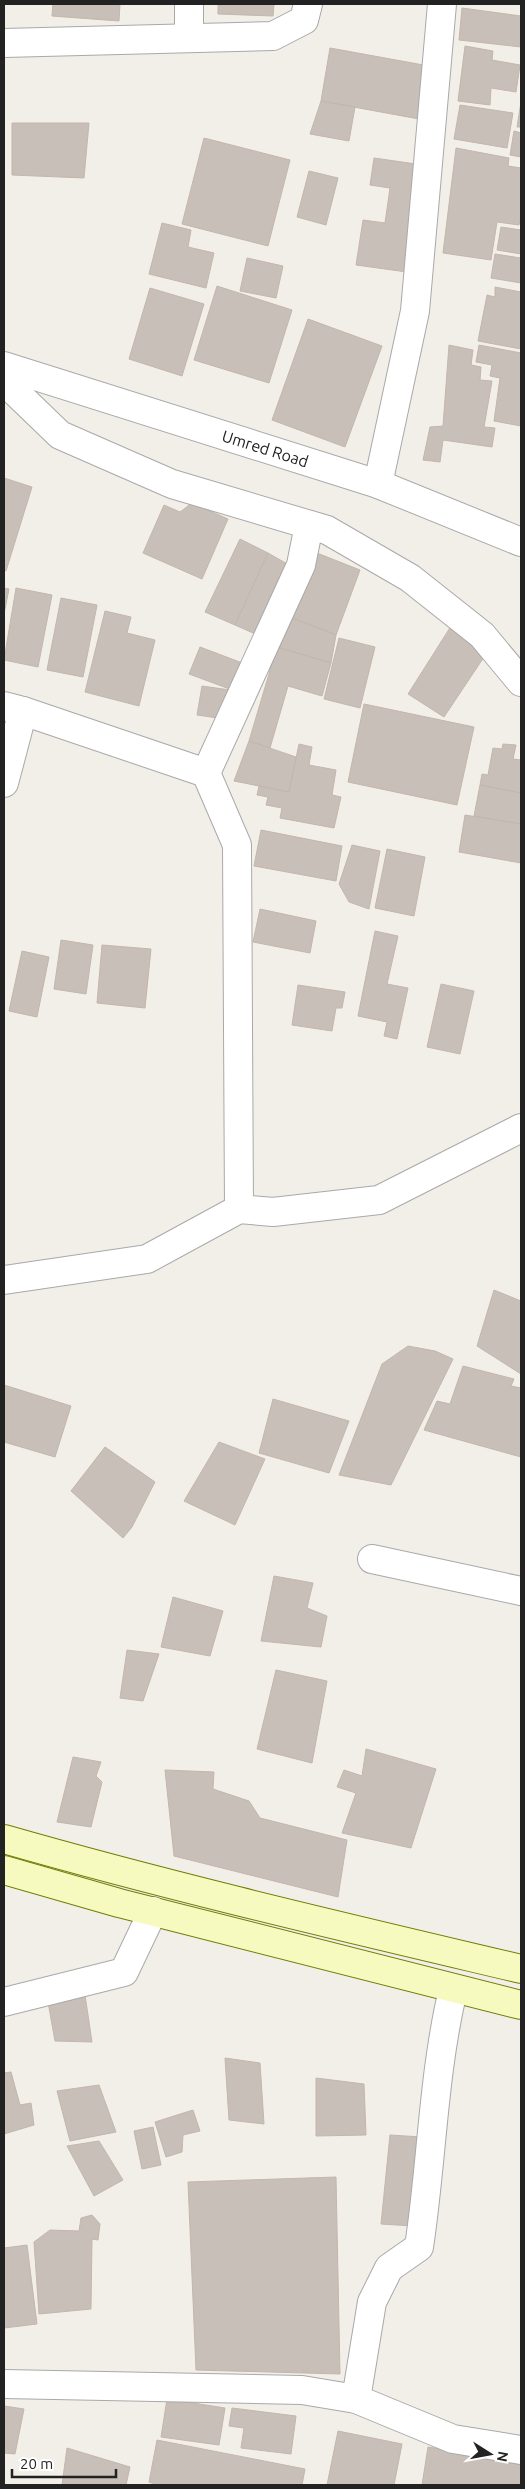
<svg xmlns="http://www.w3.org/2000/svg" width="525" height="2489" font-family="Ubuntu,sans-serif">
	<style>
		.building { fill: #c7bfb8; stroke: #c4b6ab }
		.lines { fill: none; stroke-linecap: round; stroke-linejoin: round }
		.minor-casing { stroke: #a9a9a9; stroke-width: 30 }
		.tertiary-casing { stroke: #a9a9a9; stroke-width: 30 }
		.secondary-casing { stroke: #707d05; stroke-width: 30 }
		.minor { stroke: #fff; stroke-width: 28 }
		.tertiary { stroke: #fff; stroke-width: 28 }
		.secondary { stroke: #f7fabf; stroke-width: 28 }
		.labels { text-anchor: middle; stroke-width: 4; stroke-linejoin: round; paint-order: stroke }
		.street-label { font-size: 16px; fill: #222; stroke: #fff }
	</style>
	<rect width="100%" height="100%" fill="#f2efe9"/>
	<g class="building">
		<polygon points="53,4 120,4 119,21 52,16"/>
		<polygon points="218,4 274,4 273,16 218,14"/>
		<polygon points="462,8 521,16 521,47 459,40"/>
		<polygon points="465,46 493,51 492,60 520,65 516,92 491,88 490,105 458,101"/>
		<polygon points="330,48 429,66 419,119 321,101"/>
		<polygon points="321,101 355,107 349,141 310,134"/>
		<polygon points="521,102 521,127 517,127"/>
		<polygon points="460,105 513,113 507,148 454,139"/>
		<polygon points="12,123 89,123 84,178 12,175"/>
		<polygon points="514,131 521,133 521,157 510,155"/>
		<polygon points="204,138 290,160 268,246 182,224"/>
		<polygon points="456,148 509,158 508,166 521,168 521,215 519,225 497,222 491,260 443,253"/>
		<polygon points="374,158 423,165 407,272 356,265 363,220 385,223 390,188 370,185"/>
		<polygon points="309,171 338,178 326,225 297,217"/>
		<polygon points="162,223 191,230 188,247 214,253 206,288 149,274"/>
		<polygon points="501,227 521,230 521,254 497,250"/>
		<polygon points="495,254 521,258 521,283 491,278"/>
		<polygon points="247,258 283,266 276,298 240,291"/>
		<polygon points="217,286 292,310 269,383 194,360"/>
		<polygon points="495,287 521,292 521,349 478,341 487,295 495,297"/>
		<polygon points="150,288 204,304 182,376 129,359"/>
		<polygon points="308,319 382,346 345,447 272,420"/>
		<polygon points="449,345 473,350 471,365 481,367 480,380 492,381 484,427 495,428 492,447 443,440 440,462 423,460 430,427 443,426"/>
		<polygon points="479,345 521,353 521,426 494,421 500,378 490,376 492,365 476,362"/>
		<polygon points="4,478 32,487 6,571 4,570"/>
		<polygon points="192,503 228,519 202,579 143,553 164,505 180,512"/>
		<polygon points="240,539 268,553 235,625 205,612"/>
		<polygon points="268,553 296,569 262,637 235,625"/>
		<polygon points="317,553 360,570 336,635 292,618"/>
		<polygon points="4,588 9,589 4,614"/>
		<polygon points="16,588 52,595 38,667 4,660"/>
		<polygon points="61,598 97,605 83,677 47,670"/>
		<polygon points="105,611 131,617 127,633 155,640 139,706 85,692"/>
		<polygon points="292,618 336,635 331,663 277,647"/>
		<polygon points="453,623 490,648 444,717 408,694"/>
		<polygon points="339,638 375,647 360,708 324,699"/>
		<polygon points="200,647 245,664 235,691 189,674"/>
		<polygon points="277,647 331,663 322,696 288,686 270,748 249,741"/>
		<polygon points="202,686 230,690 225,719 197,715"/>
		<polygon points="364,704 474,727 457,805 348,782"/>
		<polygon points="249,741 296,757 289,792 234,781"/>
		<polygon points="299,744 312,747 309,765 336,770 332,795 341,797 334,828 280,818 282,808 266,805 268,797 257,795 259,786 289,792"/>
		<polygon points="503,744 516,745 513,759 521,760 521,793 480,785 482,774 488,775 493,748 502,749"/>
		<polygon points="480,785 521,793 521,824 474,816"/>
		<polygon points="465,815 521,824 521,863 459,852"/>
		<polygon points="261,830 342,846 336,881 254,866"/>
		<polygon points="352,845 380,851 369,909 349,902 339,884"/>
		<polygon points="387,849 425,857 414,916 375,908"/>
		<polygon points="260,909 316,921 310,953 253,942"/>
		<polygon points="375,931 398,936 387,984 408,988 397,1039 384,1036 387,1022 358,1016"/>
		<polygon points="61,940 93,945 86,994 54,989"/>
		<polygon points="102,945 151,949 145,1008 97,1003"/>
		<polygon points="22,951 49,957 37,1017 9,1011"/>
		<polygon points="441,984 474,991 460,1054 427,1047"/>
		<polygon points="298,985 345,992 342,1008 336,1008 332,1031 292,1025"/>
		<polygon points="494,1290 521,1301 521,1374 477,1346"/>
		<polygon points="408,1346 435,1351 453,1359 391,1485 339,1475 382,1364"/>
		<polygon points="463,1366 514,1379 511,1386 521,1388 521,1457 424,1430 437,1401 450,1404"/>
		<polygon points="4,1385 71,1406 55,1457 4,1442"/>
		<polygon points="273,1399 349,1421 329,1473 259,1453"/>
		<polygon points="219,1442 265,1459 235,1525 184,1501"/>
		<polygon points="105,1447 155,1482 132,1527 123,1538 71,1491"/>
		<polygon points="274,1576 313,1583 307,1608 327,1616 321,1647 261,1641"/>
		<polygon points="173,1597 223,1611 210,1656 161,1647"/>
		<polygon points="127,1650 159,1654 143,1701 120,1698"/>
		<polygon points="276,1670 327,1681 312,1763 257,1749"/>
		<polygon points="366,1749 436,1769 411,1848 342,1833 356,1793 337,1787 344,1770 362,1776"/>
		<polygon points="73,1757 101,1762 96,1776 102,1782 91,1827 57,1822"/>
		<polygon points="165,1770 214,1772 213,1789 249,1801 260,1818 347,1840 338,1897 174,1856"/>
		<polygon points="85,1995 92,2042 55,2041 48,2002"/>
		<polygon points="225,2058 260,2063 264,2124 229,2120"/>
		<polygon points="11,2072 20,2105 31,2103 34,2125 4,2134 4,2073"/>
		<polygon points="316,2078 364,2084 366,2135 316,2136"/>
		<polygon points="99,2085 116,2132 70,2141 57,2091"/>
		<polygon points="193,2110 200,2131 183,2135 182,2152 166,2157 155,2122"/>
		<polygon points="153,2127 161,2165 142,2169 134,2131"/>
		<polygon points="390,2135 422,2137 413,2226 381,2224"/>
		<polygon points="99,2141 123,2180 94,2196 67,2146"/>
		<polygon points="336,2177 340,2374 196,2370 188,2182"/>
		<polygon points="92,2215 100,2224 98,2240 92,2239 91,2309 39,2314 34,2242 50,2230 79,2231 81,2218"/>
		<polygon points="27,2245 37,2324 4,2328 4,2248"/>
		<polygon points="167,2399 225,2408 219,2445 161,2437"/>
		<polygon points="4,2406 24,2409 15,2454 4,2453"/>
		<polygon points="232,2408 296,2416 291,2454 241,2448 244,2428 229,2426"/>
		<polygon points="338,2431 402,2444 394,2485 327,2485"/>
		<polygon points="157,2440 305,2469 302,2485 157,2485 149,2482"/>
		<polygon points="428,2447 521,2462 521,2485 422,2485"/>
		<polygon points="67,2448 130,2467 126,2485 62,2485"/>
	</g>
	<g class="lines">
		<g class="minor-casing">
			<g id="minor">
				<polyline points="189,4 189,38"/>
				<polyline points="4,43 273,36 304,20 308,4"/>
				<polyline points="4,381 60,435 172,484 327,530 410,578 482,635 521,682"/>
				<polyline points="4,706 23,711 206,773 237,845 239,1209"/>
				<polyline points="206,773 301,565 309,525"/>
				<polyline points="4,783 23,711"/>
				<polyline points="4,1280 147,1259 239,1209 273,1212 379,1200 521,1128"/>
				<polyline points="372,1559 521,1591"/>
				<polyline points="4,2002 124,1972 153,1911"/>
				<polyline points="4,2384 302,2390 356,2399 453,2439 521,2450"/>
				<path d="M356 2399 372 2302 389 2268 419 2247C432 2161 433 2074 453 1990"/>
			</g>
		</g>
		<g class="tertiary-casing">
			<g id="tertiary">
				<path id="s1" d="M4 366 378 484 521 542"/>
				<polyline points="378,484 415,311 442,4"/>
			</g>
		</g>
		<g class="secondary-casing">
			<g id="secondary">
				<path d="M4 1839C175 1888 348 1928 521 1969"/>
				<polyline points="4,1870 119,1903 521,2005"/>
			</g>
		</g>
		<use href="#minor" class="minor"/>
		<use href="#tertiary" class="tertiary"/>
		<use href="#secondary" class="secondary"/>
	</g>
	<g class="labels">
		<g class="street-label">
			<text dy="6" stroke="none"><textPath href="#s1" startOffset="274">Umred Road</textPath></text>
		</g>
	</g>
	<rect width="525" height="2489" fill="none" stroke="#222222" stroke-width="10"/>
	<g transform="translate(490 2454) rotate(101)" stroke="#ffffff" stroke-width="4" paint-order="stroke">
	<path d="M0-4L9 19L0 12L-9 19Z" fill="#222222"/>
	<text y="-8" font-size="14" font-weight="bold" text-anchor="middle" fill="#222222">N</text>
	</g>
	<path d="M12 2469v8h104v-8" fill="none" stroke="#222222" stroke-width="2.5"/>
	<text x="20" y="2469" font-size="15" fill="#222222" stroke="#ffffff" stroke-width="4" paint-order="stroke">20 m</text>
</svg>
